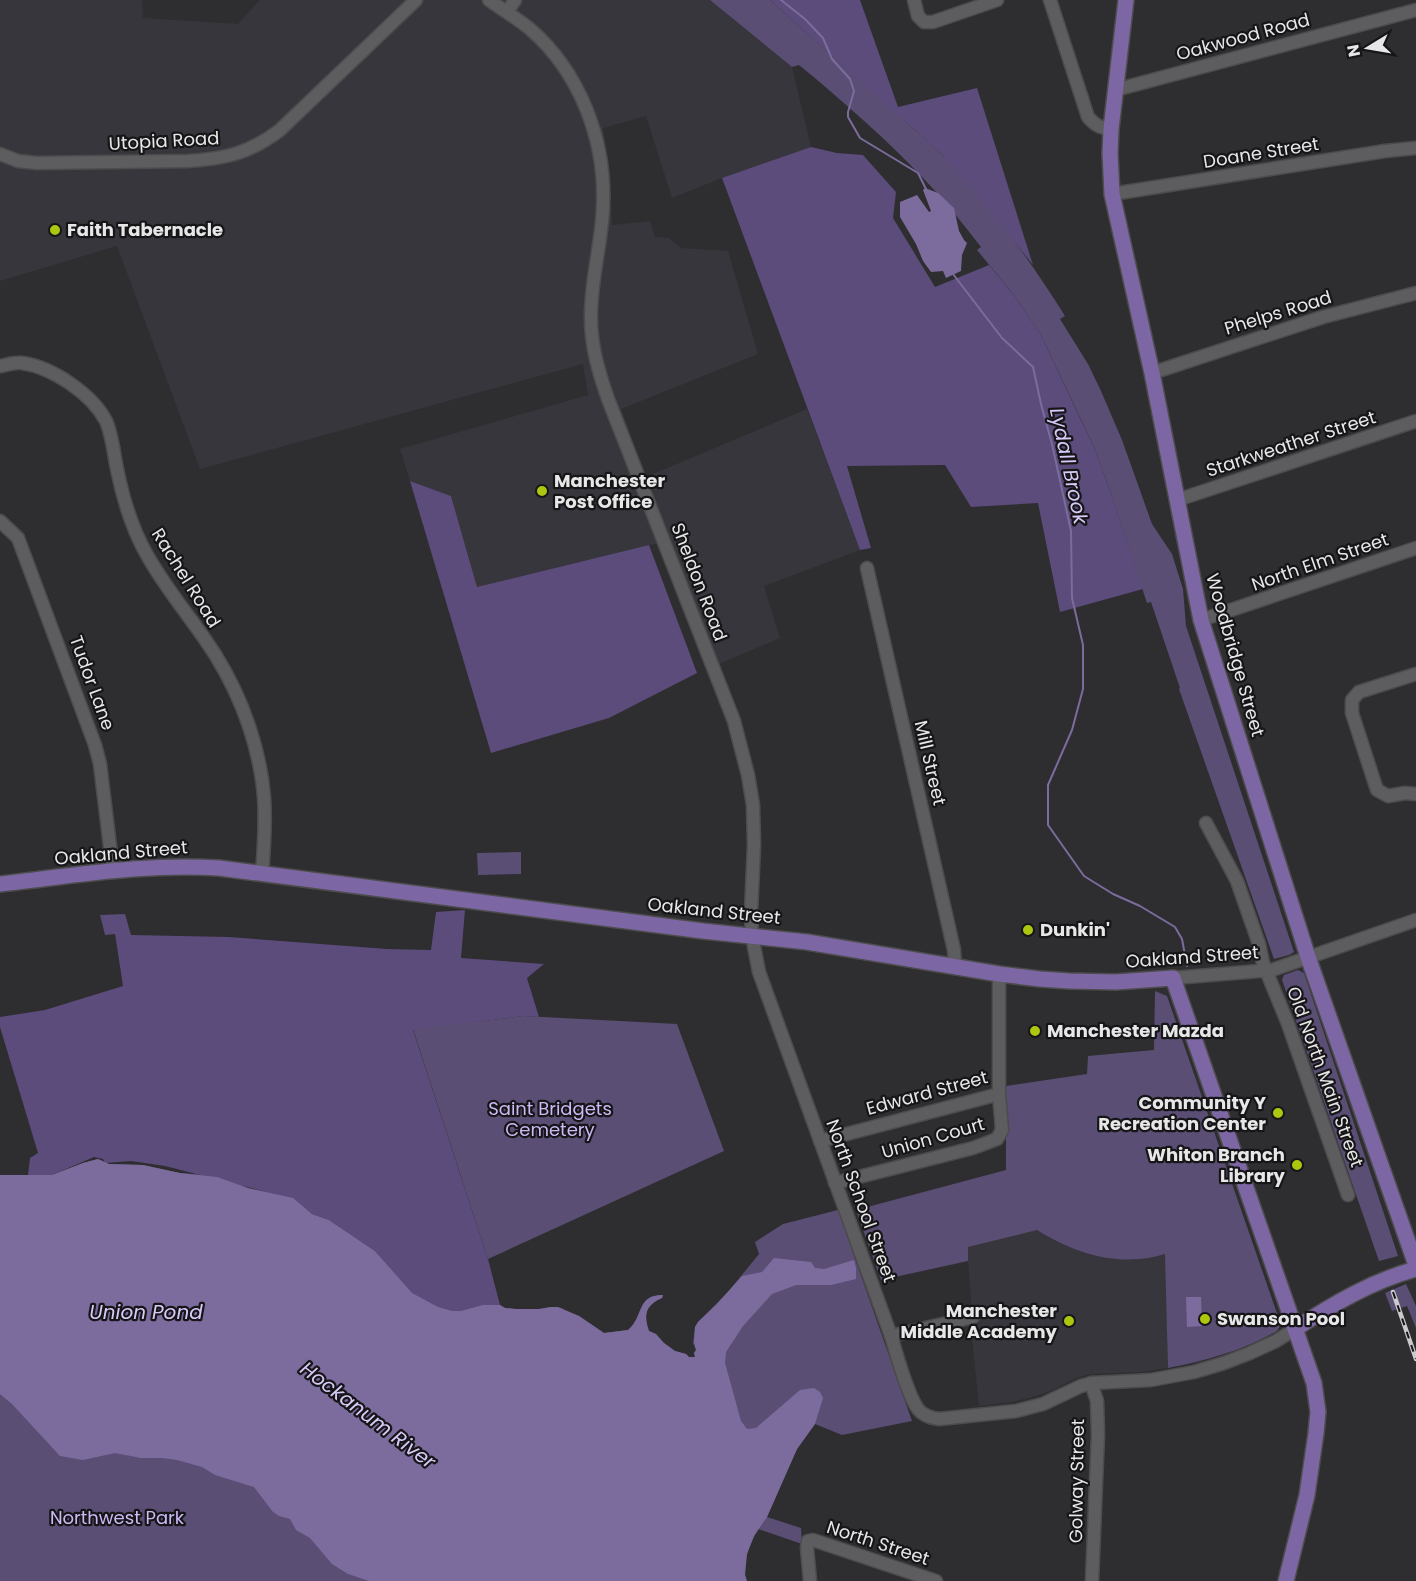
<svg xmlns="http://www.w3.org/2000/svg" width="1416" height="1581" font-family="Poppins,sans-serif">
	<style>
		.built { fill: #38363d }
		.green { fill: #5b4e74 }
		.forest { fill: #5b4c7b }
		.water { fill: #7c6c9e }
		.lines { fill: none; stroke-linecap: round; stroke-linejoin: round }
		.stream { stroke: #7c6c9e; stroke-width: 2 }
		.minor-casing { stroke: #4c4c4d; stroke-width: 15 }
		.major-casing { stroke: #4c4c4d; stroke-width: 18 }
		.minor { stroke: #5d5c5e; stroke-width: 12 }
		.major { stroke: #7d66a4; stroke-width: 15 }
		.rail-casing { stroke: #cbcbcc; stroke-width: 4.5 }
		.rail { stroke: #161517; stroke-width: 2; stroke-dasharray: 7; stroke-linecap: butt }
		.poi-dot { fill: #adc610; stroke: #161517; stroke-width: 2 }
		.labels { text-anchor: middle; stroke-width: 4.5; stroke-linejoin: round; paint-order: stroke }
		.street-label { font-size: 18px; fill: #e7e7e8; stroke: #161517 }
		.poi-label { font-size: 18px; font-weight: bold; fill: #e7e7e8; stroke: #161517; text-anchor: start }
		.park-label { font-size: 18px; fill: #ccb9f6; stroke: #161517 }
		.water-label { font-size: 20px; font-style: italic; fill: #d8caf8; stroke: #161517 }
	</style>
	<rect width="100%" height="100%" fill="#2e2d2f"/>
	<g class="built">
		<polygon points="0,0 142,0 143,18 238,24 260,0 710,0 792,67 811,147 722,178 672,198 646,116 603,128 610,172 612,225 650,221 655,237 669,238 681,248 728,251 758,354 621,409 646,477 807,409 860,550 764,586 780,638 719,664 670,542 649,545 477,587 451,496 410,481 400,449 588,395 583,364 200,469 117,246 0,281"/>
		<polygon points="1037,1230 1057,1242 1109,1258 1134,1260 1155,1257 1166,1254 1168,1368 1140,1372 1091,1374 1076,1378 1053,1390 1033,1397 1012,1402 979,1406 971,1327 972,1314 967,1247"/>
	</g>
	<g class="green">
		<path d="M710 0H770C809 35 847 70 886 104 904 121 923 136 940 153 988 203 1029 258 1065 316L1060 319 1088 364 1101 391 1122 440 1152 524 1172 554 1183 589 1186 626 1294 952 1289 955 1274 959 1179 689 1180 688 1151 602 1147 603 1110 491 1095 449 1040 333 1014 295 977 250 981 247C963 224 945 201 925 180 886 139 843 101 799 65L792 67Z"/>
		<polygon points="521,852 521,874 478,875 477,853"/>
		<polygon points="1298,970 1304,973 1398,1256 1379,1261 1282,980 1284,975"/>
		<path d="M1155 991 1167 996 1280 1322V1326L1277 1331C1244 1350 1206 1361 1168 1368L1165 1254C1121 1268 1075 1254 1037 1230L968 1247V1261L881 1280 856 1210 1006 1170V1086L1087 1074 1088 1056 1154 1050Z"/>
		<polygon points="524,1016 677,1024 724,1151 488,1259 413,1029"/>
		<path d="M98 1159 109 1164 143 1165 180 1173 205 1175 234 1182 248 1188 434 1305H500L505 1308 516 1309H539L551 1307 562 1308 565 1311 579 1316 604 1333 628 1330C645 1316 635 1295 663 1295L662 1298C646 1305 643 1314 649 1331L656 1334 661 1341 675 1351 686 1354 689 1357H695L694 1353 696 1350 693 1343 695 1327 698 1322 728 1292 759 1254 755 1242 783 1224 838 1210 912 1421 842 1435 815 1424 797 1449 767 1517 801 1528 802 1544 758 1529C750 1544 740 1565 747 1581H0V1175H52L83 1163Z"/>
		<polygon points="1406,1284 1416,1306 1416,1328 1407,1306 1392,1311 1385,1293"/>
	</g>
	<g class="forest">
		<polygon points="770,0 860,0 898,107 977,88 1033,265 977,195 940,153 913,128 890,109"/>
		<polygon points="811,147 837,153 863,155 896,192 893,218 935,287 989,265 1014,295 1040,333 1080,418 1095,449 1110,491 1143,589 1060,612 1038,503 971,507 945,465 847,466 871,548 860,550 722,178"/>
		<polygon points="410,481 451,496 477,587 649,545 697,673 609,718 491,753"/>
		<polygon points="465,910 461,958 544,964 527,978 539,1017 524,1016 413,1030 488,1259 500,1305 480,1305 465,1311 455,1311 438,1307 425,1300 422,1300 409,1291 375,1251 329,1220 312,1214 303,1207 278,1195 165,1166 131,1161 105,1163 103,1159 94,1157 52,1175 28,1175 30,1158 38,1153 0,1027 0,1017 45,1010 123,986 115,934 105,935 100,915 125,914 131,935 229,937 387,949 431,950 436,912"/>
	</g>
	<g class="water">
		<polygon points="925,188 938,193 954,208 959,231 964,240 967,243 962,255 961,271 946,278 943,271 931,272 923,261 916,244 900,217 900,202 917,195 929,212 931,211 923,190"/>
		<path d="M98 1159 109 1164 143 1165 180 1173 217 1177 248 1188 293 1198 312 1214 329 1220 375 1251 412 1293 438 1307 452 1311H461L483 1305H500L505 1308 516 1309H539L551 1307H558L579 1316 604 1333 628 1330C644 1317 636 1295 663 1295L662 1298C646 1305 643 1314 649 1331L656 1334 664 1343 675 1351 686 1354 689 1357H695L694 1353 696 1350 694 1342 695 1327 698 1322 716 1305 742 1276 762 1272 774 1258 811 1262 815 1268 824 1269 854 1260 856 1268V1279L831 1285H796L772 1294 743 1326 726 1352 725 1363 741 1421 747 1429 756 1428 800 1390 814 1388 820 1392 823 1398 815 1424 797 1449 767 1517 754 1536 747 1554 745 1575 747 1581H369L348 1574 332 1564 310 1538 296 1530 290 1519 279 1516 273 1512 254 1487 215 1475 202 1467 177 1460 162 1458H141L115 1453 83 1460 60 1456 12 1404 0 1394V1175H52L83 1163Z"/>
		<polygon points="1186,1297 1201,1297 1202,1326 1187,1327"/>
	</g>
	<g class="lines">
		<g class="stream">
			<polyline points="781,0 805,19 823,38 832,59 850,79 854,91 848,112 848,117 860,138 918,173 926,189"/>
			<polyline points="953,274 1002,338 1033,367 1041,404 1052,444 1071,531 1072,598 1083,645 1083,689 1072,730 1048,785 1048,825 1084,876 1113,894 1140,906 1175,927 1182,939 1187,966"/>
		</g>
		<g class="minor-casing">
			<g id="minor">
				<path d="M489 0C503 10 518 19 530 29 580 72 606 141 603 206 602 244 590 281 591 319 591 347 599 373 608 399L734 721 748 775 753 805 754 845 751 913 752 936 759 972 891 1336C897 1355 907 1394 918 1409 923 1416 931 1418 939 1419L1016 1411 1043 1404 1081 1386 1092 1383 1151 1380 1194 1372 1224 1363 1250 1353 1276 1341 1295 1329"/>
				<polyline points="914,0 918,16 924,22 933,22 997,0"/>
				<path d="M1050 0 1088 117C1095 125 1100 128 1111 129"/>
				<polyline points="507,12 515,0"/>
				<polyline points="1115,90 1416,10"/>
				<path d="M0 154 18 161 37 163 188 161C225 159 250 153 280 130L416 0"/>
				<polyline points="1112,194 1385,151 1416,148"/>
				<path d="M0 366C7 365 15 362 22 363 52 367 92 394 106 421 112 434 114 455 117 469 123 499 132 529 147 555 167 591 194 621 216 656 242 698 260 748 264 797 266 823 264 848 262 874"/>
				<polyline points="1152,373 1323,317 1416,293"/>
				<polyline points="1177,500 1416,421"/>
				<polyline points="0,521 18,538 95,745 100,764 113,871"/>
				<polyline points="867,568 954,950 955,966"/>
				<polyline points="1201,620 1416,548"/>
				<polyline points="1416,674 1359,692 1352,700 1352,713 1377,790 1388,796 1405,793 1416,794"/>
				<polyline points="1206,823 1237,881 1259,944 1263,963 1288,1024 1348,1195"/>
				<polyline points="1173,978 1272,970 1416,920"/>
				<polyline points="820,1141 999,1094"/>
				<polyline points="835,1183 973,1148 997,1139 1002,1130 999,1094 999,974"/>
				<polyline points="891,1336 973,1317"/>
				<polyline points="1091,1383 1097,1401 1098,1434 1092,1581"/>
				<polyline points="810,1581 807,1548 808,1541 813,1540 936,1581"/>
			</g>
		</g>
		<g class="major-casing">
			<g id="major">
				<polyline points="1126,0 1111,129 1110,153 1112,194 1152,373 1201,620 1308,957 1416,1265"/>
				<path d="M0 884C72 876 146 863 219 868L703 931 807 942 999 974 1040 979 1069 981 1116 982 1173 978 1314 1383 1318 1412 1316 1433 1307 1495 1286 1581"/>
				<path d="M1295 1329C1333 1304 1372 1281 1416 1269"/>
			</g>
		</g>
		<use href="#minor" class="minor"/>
		<use href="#major" class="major"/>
		<g class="rail-casing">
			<polyline id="rail" points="1393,1292 1416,1359"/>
		</g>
		<use href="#rail" class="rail"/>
	</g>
	<g class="poi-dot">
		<circle cx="55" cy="230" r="6"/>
		<circle cx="542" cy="491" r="6"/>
		<circle cx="1028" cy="930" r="6"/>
		<circle cx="1035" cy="1031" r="6"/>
		<circle cx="1278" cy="1113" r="6"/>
		<circle cx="1297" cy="1165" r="6"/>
		<circle cx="1205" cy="1319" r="6"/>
		<circle cx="1069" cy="1321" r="6"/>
	</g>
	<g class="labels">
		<g class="street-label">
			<text transform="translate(1243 37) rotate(-15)" y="6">Oakwood Road</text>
			<text transform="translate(164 141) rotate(-3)" y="6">Utopia Road</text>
			<text transform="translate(1261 153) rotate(-9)" y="6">Doane Street</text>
			<text transform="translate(1278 313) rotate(-17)" y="6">Phelps Road</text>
			<text transform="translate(1291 444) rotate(-18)" y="6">Starkweather Street</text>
			<text transform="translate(1320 562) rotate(-19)" y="6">North Elm Street</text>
			<text transform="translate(186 578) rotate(58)" y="6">Rachel Road</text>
			<text transform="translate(699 582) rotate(69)" y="6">Sheldon Road</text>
			<text transform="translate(1235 655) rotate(74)" y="6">Woodbridge Street</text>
			<text transform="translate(92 683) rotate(70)" y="6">Tudor Lane</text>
			<text transform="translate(930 763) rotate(77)" y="6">Mill Street</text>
			<text transform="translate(121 853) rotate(-5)" y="6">Oakland Street</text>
			<text transform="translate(714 911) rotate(6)" y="6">Oakland Street</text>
			<text transform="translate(1192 957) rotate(-4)" y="6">Oakland Street</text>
			<text transform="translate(1325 1077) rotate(70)" y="6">Old North Main Street</text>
			<text transform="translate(927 1093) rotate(-15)" y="6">Edward Street</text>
			<text transform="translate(933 1138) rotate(-16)" y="6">Union Court</text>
			<text transform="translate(861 1201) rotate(70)" y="6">North School Street</text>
			<text transform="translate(1077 1481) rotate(-89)" y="6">Golway Street</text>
			<text transform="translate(878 1543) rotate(18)" y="6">North Street</text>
		</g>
		<g class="poi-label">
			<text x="67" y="236">Faith Tabernacle</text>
			<text x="554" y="487">Manchester<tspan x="554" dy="21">Post Office</tspan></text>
			<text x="1040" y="936">Dunkin'</text>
			<text x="1047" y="1037">Manchester Mazda</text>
			<text x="1266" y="1109" text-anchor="end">Community Y<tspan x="1266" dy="21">Recreation Center</tspan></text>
			<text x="1285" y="1161" text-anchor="end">Whiton Branch<tspan x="1285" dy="21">Library</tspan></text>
			<text x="1057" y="1317" text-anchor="end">Manchester<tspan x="1057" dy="21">Middle Academy</tspan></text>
			<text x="1217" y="1325">Swanson Pool</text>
		</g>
		<g class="park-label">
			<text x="550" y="1115">Saint Bridgets<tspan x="550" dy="21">Cemetery</tspan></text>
			<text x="117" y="1524">Northwest Park</text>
		</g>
		<g class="water-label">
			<text transform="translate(1069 466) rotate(78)" y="7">Lydall Brook</text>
			<text x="146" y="1319">Union Pond</text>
			<text transform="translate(368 1415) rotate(37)" y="7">Hockanum River</text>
		</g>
	</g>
	<g transform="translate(1368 48) rotate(259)" stroke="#161517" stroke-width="4.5" paint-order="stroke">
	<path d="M0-4.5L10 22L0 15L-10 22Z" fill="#e7e7e8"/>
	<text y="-9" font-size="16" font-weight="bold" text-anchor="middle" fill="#e7e7e8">N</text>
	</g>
</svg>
